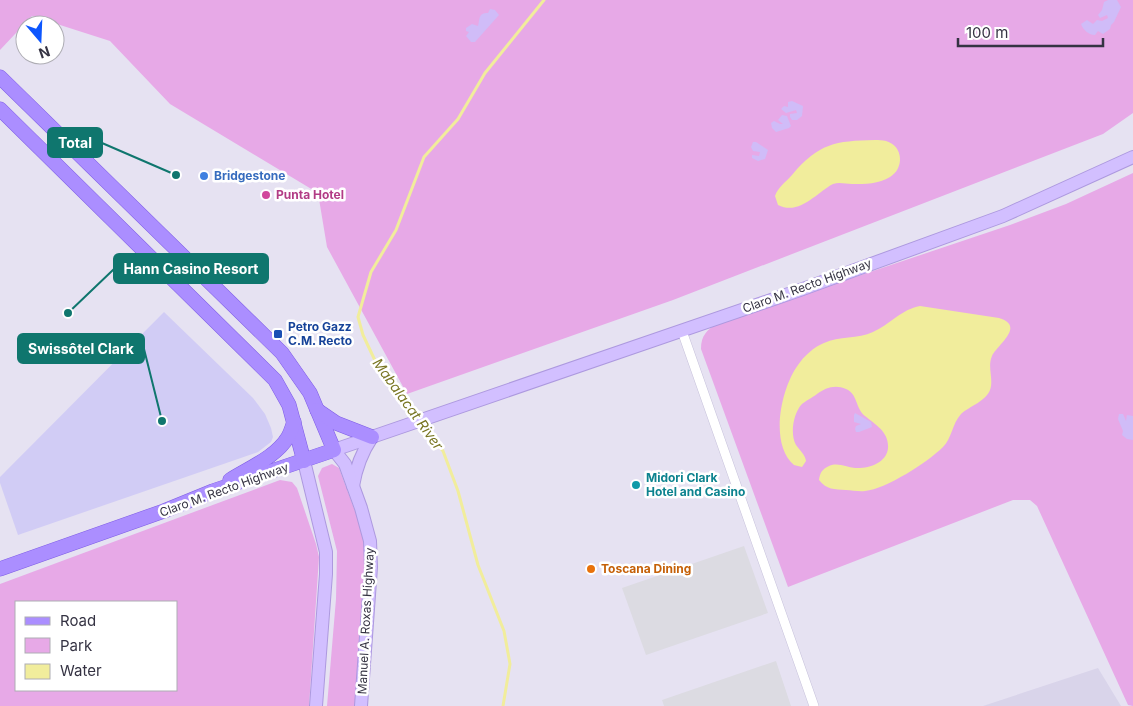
<svg xmlns="http://www.w3.org/2000/svg" width="1133" height="706" font-family="Inter,sans-serif">
	<style>
		.residential { fill: #d9d4ea }
		.commercial { fill: #d1ccf5 }
		.green { fill: #e7a9e7; fill-rule: evenodd }
		.sand { fill: #d0bcf8 }
		.parking { fill: #dcdbe2 }
		.water { fill: #f1ed9c }
		.lines { fill: none; stroke-linecap: round; stroke-linejoin: round }
		.stream { stroke: #f1ed9c; stroke-width: 3 }
		.street-casing { stroke: #c7c2db; stroke-width: 10 }
		.secondary-casing { stroke: #ad99df; stroke-width: 14 }
		.primary-casing { stroke: #7e5de5; stroke-width: 15 }
		.street { stroke: #fff; stroke-width: 9 }
		.secondary { stroke: #d2bfff; stroke-width: 12 }
		.primary { stroke: #ab8eff; stroke-width: 14 }
		.shop-dot { fill: #3f7fe0; stroke: #fff; stroke-width: 2 }
		.hotel-dot { fill: #d1479c; stroke: #fff; stroke-width: 2 }
		.transit-dot { fill: #1a4fb4; stroke: #fff; stroke-width: 2 }
		.culture-dot { fill: #0f9aa8; stroke: #fff; stroke-width: 2 }
		.food-dot { fill: #e8710a; stroke: #fff; stroke-width: 2 }
		.labels { text-anchor: middle; stroke-width: 5; stroke-linejoin: round; paint-order: stroke }
		.shop-label { font-size: 12px; font-weight: bold; fill: #366cbe; stroke: #fff; text-anchor: start }
		.hotel-label { font-size: 12px; font-weight: bold; fill: #b23c85; stroke: #fff; text-anchor: start }
		.street-label { font-size: 12px; fill: #353343; stroke: #fff }
		.transit-label { font-size: 12px; font-weight: bold; fill: #164399; stroke: #fff; text-anchor: start }
		.culture-label { font-size: 12px; font-weight: bold; fill: #0d838f; stroke: #fff; text-anchor: start }
		.food-label { font-size: 12px; font-weight: bold; fill: #c56008; stroke: #fff; text-anchor: start }
		.water-label { font-size: 14px; font-style: italic; fill: #787522; stroke: #fff }
		.leader { fill: none; stroke: #0f766e; stroke-width: 2 }
		.callout-dot { fill: #0f766e; stroke: #fff; stroke-width: 2 }
		.callout { fill: #0f766e; stroke: #0f766e; stroke-width: 2 }
		.callout-label { font-size: 14px; text-anchor: middle; font-weight: bold; fill: #fff }
	</style>
	<rect width="100%" height="100%" fill="#e6e2f2"/>
	<polygon class="residential" points="1098,668 1121,706 983,706"/>
	<polygon class="commercial" points="164,312 253,398 265,414 271,428 273,437 271,442 258,452 18,535 0,483 0,477"/>
	<g class="green">
		<polygon points="0,0 1133,0 1133,113 1103,134 673,300 407,394 327,247 318,193 170,104 110,41 32,16 0,50"/>
		<path d="M1133 173V706L1128 705 1037 506 1030 500H1013L788 587 701 349C701 335 707 330 718 323L1010 225 1066 204Z"/>
		<polygon points="332,464 339,468 361,527 366,558 357,706 327,706 336,599 337,551 318,476 322,468"/>
		<path d="M280 480 292 482 297 488 316 544 319 557 309 706H0V584ZM16 602H176V690H16Z"/>
	</g>
	<g class="sand">
		<path d="M1108 0H1117L1121 7 1114 22 1111 25 1110 29 1103 34 1098 31 1095 35C1089 35 1083 30 1081 24L1087 20 1093 24 1097 20 1102 21 1108 18 1107 15 1100 18 1098 15 1102 10 1104 2Z"/>
		<path d="M490 9 495 10 499 15 475 42H471L466 36 469 32 466 31V28L472 24 478 26C480 19 478 13 488 13Z"/>
		<polygon points="792,101 803,106 802,116 797,120 792,120 790,117 790,114 797,113 796,110 786,113 781,109 784,106 788,107 788,102"/>
		<polygon points="782,115 787,116 791,126 789,128 776,132 772,128 771,123 774,121 780,124 783,124 778,120"/>
		<polygon points="753,142 756,142 768,150 765,159 758,161 752,158 752,155 759,156 760,152 753,151 751,147"/>
		<polygon points="855,413 871,422 872,427 859,432 856,432 855,429 856,426 861,424 854,422 854,415"/>
		<polygon points="1119,414 1123,414 1126,421 1127,415 1133,416 1133,440 1127,439 1122,435 1123,431 1118,419"/>
	</g>
	<g class="parking">
		<polygon points="744,546 768,613 646,655 622,588"/>
		<polygon points="776,661 791,706 664,706 662,700"/>
	</g>
	<g class="water">
		<path d="M875 140C878 140 883 140 886 141 904 146 904 169 890 177 879 184 865 184 852 184 846 184 839 182 833 184 817 192 800 216 778 205L775 196C778 187 786 182 792 175 819 143 835 141 875 140Z"/>
		<path d="M920 306 999 318C1026 326 997 345 992 356 987 367 994 379 990 390 986 401 970 406 961 414 952 424 952 438 943 447 928 462 886 489 865 491 859 492 852 490 846 490 834 489 827 490 819 480 820 473 822 469 829 466 838 462 846 467 855 468 868 469 887 463 888 448 889 432 876 425 865 416 855 408 858 394 846 389 835 384 825 388 817 394 812 398 805 401 801 405 793 415 790 434 796 445 800 451 805 454 806 461L802 467 794 465C769 444 781 388 798 365 804 356 814 347 824 343 839 336 858 339 873 332 889 325 902 309 920 306Z"/>
	</g>
	<g class="lines">
		<g class="stream">
			<polyline points="416,417 379,369 363,335 358,317 371,272 396,230 424,157 458,119 485,73 544,0"/>
			<polyline points="422,424 443,451 458,491 478,565 504,631 510,664 503,706"/>
		</g>
		<g class="street-casing">
			<polyline id="street" points="682,331 814,706"/>
		</g>
		<g class="secondary-casing">
			<g id="secondary">
				<polyline points="304,461 326,552 326,574 316,706"/>
				<path d="M353 486C356 467 362 452 372 437"/>
				<polyline points="361,706 371,567 370,541 361,508 345,464 334,450 800,290 1003,216 1133,157"/>
			</g>
		</g>
		<g class="primary-casing">
			<g id="primary">
				<polyline points="0,77 282,353 310,393 334,450 213,491 164,511 0,569"/>
				<polyline points="0,109 275,380 289,405 304,461"/>
				<polyline points="317,410 336,423 372,437"/>
				<path d="M230 480C249 468 276 457 288 437 291 432 292 427 294 422"/>
			</g>
		</g>
		<use href="#street" class="street"/>
		<use href="#secondary" class="secondary"/>
		<use href="#primary" class="primary"/>
	</g>
	<circle class="shop-dot" cx="204" cy="176" r="5"/>
	<circle class="hotel-dot" cx="266" cy="195" r="5"/>
	<rect class="transit-dot" x="273" y="329" width="10" height="10" rx="2.5"/>
	<circle class="culture-dot" cx="636" cy="485" r="5"/>
	<circle class="food-dot" cx="591" cy="569" r="5"/>
	<g class="labels">
		<g class="shop-label">
			<text x="214" y="180">Bridgestone</text>
		</g>
		<g class="hotel-label">
			<text x="276" y="199">Punta Hotel</text>
		</g>
		<g class="street-label">
			<text transform="translate(807 286) rotate(-20)" y="4">Claro M. Recto Highway</text>
			<text transform="translate(224 490) rotate(-20)" y="4">Claro M. Recto Highway</text>
			<text transform="translate(366 621) rotate(-87)" y="4">Manuel A. Roxas Highway</text>
		</g>
		<g class="transit-label">
			<text x="288" y="331">Petro Gazz<tspan x="288" dy="14">C.M. Recto</tspan></text>
		</g>
		<g class="culture-label">
			<text x="646" y="482">Midori Clark<tspan x="646" dy="14">Hotel and Casino</tspan></text>
		</g>
		<g class="food-label">
			<text x="601" y="573">Toscana Dining</text>
		</g>
		<g class="water-label">
			<text transform="translate(408 404) rotate(54)" y="5">Mabalacat River</text>
		</g>
	</g>
	<path class="leader" d="M176 175L102 143M68 313L114 269M162 421L144 349"/>
	<g class="callout-dot">
		<circle cx="176" cy="175" r="5"/>
		<circle cx="68" cy="313" r="5"/>
		<circle cx="162" cy="421" r="5"/>
	</g>
	<g class="callout">
		<rect x="48" y="128" width="54" height="29" rx="5"/>
		<rect x="114" y="254" width="154" height="29" rx="5"/>
		<rect x="18" y="334" width="126" height="29" rx="5"/>
	</g>
	<g class="callout-label">
		<text x="75" y="148">Total</text>
		<text x="191" y="274">Hann Casino Resort</text>
		<text x="81" y="354">Swissôtel Clark</text>
	</g>
	<rect x="15" y="601" width="162" height="90" fill="#ffffff" stroke="#aeadb4"/>
	<rect x="25" y="617" width="25" height="8" fill="#ab8eff" stroke="#aeadb4"/>
	<text x="60" y="626" font-size="15" fill="#353343">Road</text>
	<rect x="25" y="638" width="25" height="15" fill="#e7a9e7" stroke="#aeadb4"/>
	<text x="60" y="651" font-size="15" fill="#353343">Park</text>
	<rect x="25" y="664" width="25" height="15" fill="#f1ed9c" stroke="#aeadb4"/>
	<text x="60" y="676" font-size="15" fill="#353343">Water</text>
	<g transform="translate(40 40) rotate(161)"><circle r="24" fill="#ffffff" stroke="#aeadb4"/>
	<path d="M0-4L9 19L0 12L-9 19Z" fill="#0d56fe"/>
	<text y="-8" font-size="14" font-weight="bold" text-anchor="middle" fill="#353343">N</text>
	</g>
	<path d="M958 38v8h145v-8" fill="none" stroke="#353343" stroke-width="2.5"/>
	<text x="966" y="38" font-size="15" fill="#353343" stroke="#ffffff" stroke-width="4" paint-order="stroke">100 m</text>
</svg>
